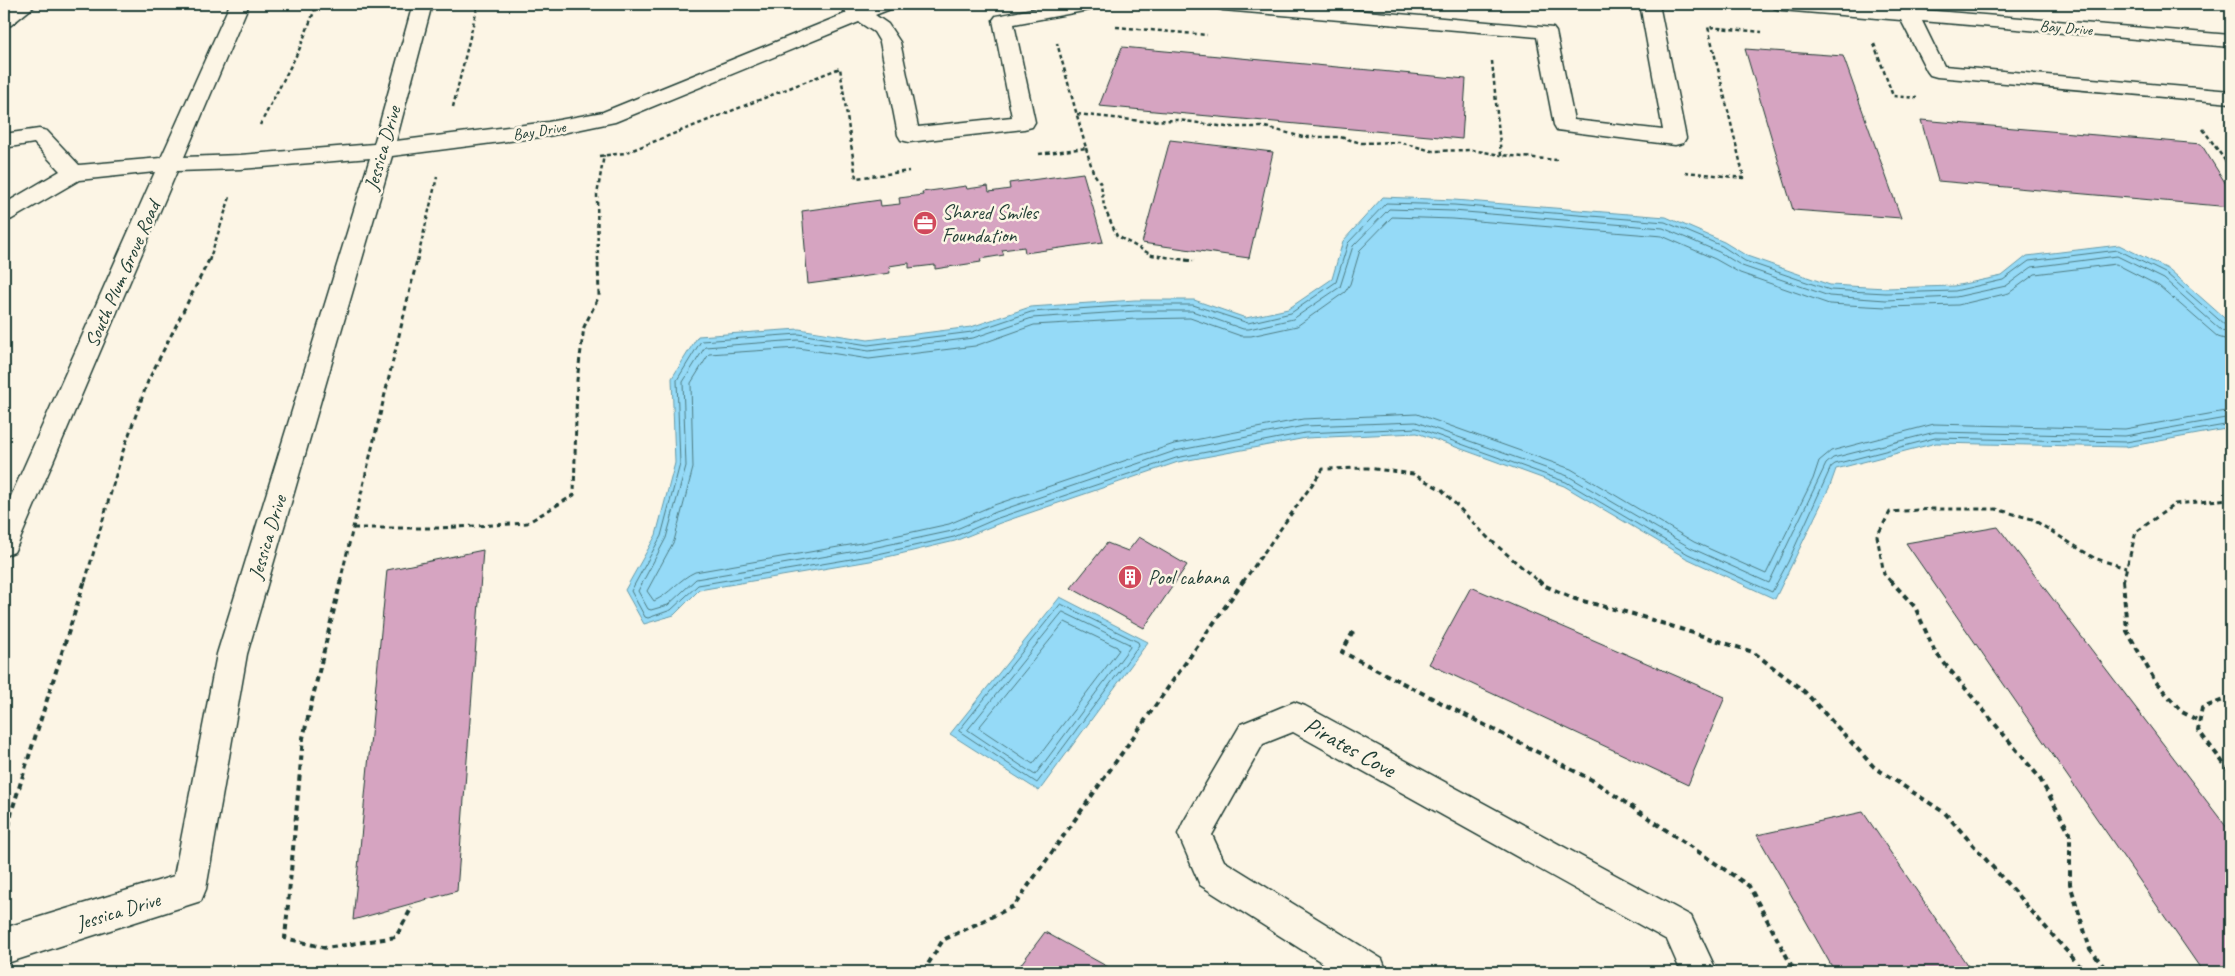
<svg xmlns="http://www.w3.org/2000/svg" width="2235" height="976" font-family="Caveat,sans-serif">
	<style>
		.water { fill: #95daf7; stroke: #669ba9 }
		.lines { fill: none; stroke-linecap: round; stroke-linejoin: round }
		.shore { stroke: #4e7c82; stroke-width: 1 }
		.building { fill: #d6a4c1; stroke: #1f3d34 }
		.minor-casing { stroke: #1f3d34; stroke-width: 3 }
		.path-far2 { stroke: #1f3d34; stroke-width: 2.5; stroke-dasharray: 4 3; stroke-linecap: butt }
		.path-far1 { stroke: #1f3d34; stroke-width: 3; stroke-dasharray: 5 4; stroke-linecap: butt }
		.path { stroke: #1f3d34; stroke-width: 4; stroke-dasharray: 5.5 4.5; stroke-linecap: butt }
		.minor { fill: #fcf5e5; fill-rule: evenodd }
		.labels { text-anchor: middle; stroke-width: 5; stroke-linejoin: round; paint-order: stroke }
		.far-street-label { font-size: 16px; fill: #1f3d34; stroke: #fcf5e5 }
		.street-label { font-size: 20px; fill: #1f3d34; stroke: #fcf5e5 }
		.poi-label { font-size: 20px; fill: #1f3d34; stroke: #fcf5e5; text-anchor: start }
		.near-street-label { font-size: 24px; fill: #1f3d34; stroke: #fcf5e5 }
	</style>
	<rect width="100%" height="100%" fill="#fcf5e5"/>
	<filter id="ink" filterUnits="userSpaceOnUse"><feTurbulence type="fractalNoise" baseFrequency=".02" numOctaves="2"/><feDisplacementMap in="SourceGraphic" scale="10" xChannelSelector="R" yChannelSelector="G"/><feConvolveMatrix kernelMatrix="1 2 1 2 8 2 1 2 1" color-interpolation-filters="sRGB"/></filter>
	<g filter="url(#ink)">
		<g class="water">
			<polygon points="1383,197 1454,200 1666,217 1724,242 1747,256 1830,285 1886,288 1954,286 2002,276 2027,256 2119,245 2170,270 2231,324 2231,428 2126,447 1936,443 1836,469 1830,486 1775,599 1686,558 1564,486 1417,433 1306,438 1178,462 1000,523 955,541 870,561 699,590 674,615 644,624 625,590 656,535 675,463 672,378 698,336 799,329 868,340 971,327 1030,307 1135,300 1194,300 1246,318 1288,309 1332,279 1343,241"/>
			<polygon points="1060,597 1148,642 1039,791 950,734"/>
		</g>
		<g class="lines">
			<g class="shore">
				<polyline points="2231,327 2226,326 2167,274 2118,250 2029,261 2003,280 1955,291 1886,293 1830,290 1745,261 1722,246 1665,222 1454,205 1386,203 1348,243 1336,282 1291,313 1248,323 1193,305 1136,305 1031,312 972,332 868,345 799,334 701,341 677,380 680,464 661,536 631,591 645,617 648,618 671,610 698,585 869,556 954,537 998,518 1176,458 1305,433 1417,428 1566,482 1688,554 1772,592 1788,562 1831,467 1835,464 1935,438 2126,442 2231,424"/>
				<polyline points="2231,334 2222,331 2164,279 2117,256 2032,267 2006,286 1956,297 1886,300 1829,296 1742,266 1719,252 1663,228 1453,211 1389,209 1353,246 1340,287 1293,319 1249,329 1243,329 1192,311 1136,311 1032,318 973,338 869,351 798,340 705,347 683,382 686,466 666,538 638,591 648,609 651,610 668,605 696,579 868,549 952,531 996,512 1175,451 1304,426 1416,422 1568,476 1691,548 1769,583 1826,464 1833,458 1935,432 2125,436 2231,417"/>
				<path d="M2231 341 2218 337 2159 286 2116 264 2035 274 2009 293 1958 305 1886 307 1829 304 1740 273 1715 259 1662 236 1453 219 1392 217 1360 250 1350 284 1345 292 1297 326 1251 336H1241L1190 318 1136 319 1034 325 975 346 869 359 798 348 709 354 691 383 693 468 674 541 647 591 654 601C670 594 679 579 695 572L867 542 949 524 994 505 1174 444 1303 419 1417 414 1571 469 1694 542 1766 574 1813 479 1819 461 1831 451 1934 424 2125 429 2231 410"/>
				<polygon points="1061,604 1138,642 1139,645 1037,783 959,731"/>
				<polygon points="1063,612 1129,644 1130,647 1035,775 968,730"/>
				<polygon points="1065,622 1117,647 1119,650 1033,764 979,728"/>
			</g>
		</g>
		<g class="building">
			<polygon points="1122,47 1466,79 1462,139 1099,106"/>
			<polygon points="1745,49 1843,56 1901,218 1793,210"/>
			<polygon points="1921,120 2201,144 2231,192 2231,207 1938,181"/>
			<polygon points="1170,140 1273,152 1249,258 1142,243"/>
			<polygon points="1083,173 1103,242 1025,253 1024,247 1002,250 1004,255 980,259 981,262 935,269 935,265 909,268 909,263 889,266 890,273 808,284 802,211 880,200 881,206 900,204 899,198 923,195 922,192 966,186 967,189 988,186 989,192 1010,189 1009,183"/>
			<polygon points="1998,527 2231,833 2231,972 2203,972 1906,543"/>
			<polygon points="1139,537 1187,565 1144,628 1071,588 1107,543 1128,551"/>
			<polygon points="483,550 457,891 353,920 387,570"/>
			<polygon points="1471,587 1725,697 1688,785 1429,664"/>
			<polygon points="1863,812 1972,972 1835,972 1757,835"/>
			<polygon points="1045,932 1117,972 1015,972"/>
		</g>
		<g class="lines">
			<g class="minor-casing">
				<g id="minor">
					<polygon points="15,4 37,4 11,25 4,27 4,12"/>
					<polygon points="230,4 249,4 184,157 240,155 374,144 413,4 432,4 396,141 548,122 603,112 847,13 839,6 841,4 859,4 863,7 870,4 896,4 893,8 875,15 888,24 900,42 918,127 1012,117 993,20 996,16 1059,4 1099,4 1096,8 1089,10 1014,24 1035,122 1032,127 1024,129 909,142 901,140 898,135 880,42 874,32 859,22 615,122 548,136 392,156 247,654 206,889 201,901 4,964 4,928 174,876 217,654 370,158 240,169 177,171 18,544 14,552 4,556 4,512 155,172 79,180 12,219 4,222 4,204 60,171 34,143 4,148 4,134 39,129 47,131 79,165 161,158"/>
					<polygon points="1213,4 1287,4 1553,28 1556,32 1574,120 1663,130 1640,4 1659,4 1686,138 1683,143 1675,145 1557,130 1554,125 1537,37 1223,10 1216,8"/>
					<polygon points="1771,4 1848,4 2231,35 2231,47 1922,21 1944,66 2231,91 2231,103 1937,77 1930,75 1927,71 1901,20 1781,10 1774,8"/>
					<polygon points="1294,702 1305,706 1691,916 1717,972 1681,972 1667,940 1293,732 1263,744 1212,835 1224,861 1382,959 1387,972 1337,972 1200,885 1178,834 1183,823 1241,724"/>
				</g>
			</g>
			<g class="path-far2">
				<polyline points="1116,27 1207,35"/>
				<polyline points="1874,44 1893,96 1917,98"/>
				<polyline points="1492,61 1501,155 1557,160"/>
				<polyline points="453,107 478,4"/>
				<polyline points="1077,114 1141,121 1178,120 1226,127 1265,127 1303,137 1340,137 1361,143 1399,142 1432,151 1472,150 1501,155"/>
				<polyline points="260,125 299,50 317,4"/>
				<polyline points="2203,129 2231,169"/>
				<polyline points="1086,148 1093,172 1101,184 1104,207 1117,236 1152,255 1193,261"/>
				<polyline points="1039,154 1086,148 1057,43"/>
				<polyline points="599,156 625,153 840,68 856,178 909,171"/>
				<polyline points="1685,172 1744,178 1708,27 1762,32"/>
				<polyline points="209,261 230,197"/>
				<polyline points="417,261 437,177"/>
				<polyline points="598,261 597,195 604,155"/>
			</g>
			<g class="path-far1">
				<polyline points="1185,260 1194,261"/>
				<polyline points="353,528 439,528 527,523 574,495 577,380 584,327 599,296 598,260"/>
				<polyline points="85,582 122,454 148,381 209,260"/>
				<polyline points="340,582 417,260"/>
				<polyline points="1243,582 1323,469 1368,468 1413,474 1442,490 1487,537 1539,582"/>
				<polyline points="1891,582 1884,574 1877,536 1890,512 1932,509 1996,509 2032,519 2094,558 2126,568"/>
				<polyline points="2123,582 2136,532 2175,504 2231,499"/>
			</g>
			<g class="path">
				<polyline points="341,580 303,738 285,938 326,948 396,937 412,907"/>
				<polyline points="1538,580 1543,585 1575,599 1633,614 1753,652 1805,692 1874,767 1945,813 2085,972"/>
				<polyline points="1890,580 1915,607 1935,652 2039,777 2070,833 2070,884 2090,949 2108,972"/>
				<polyline points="2123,580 2127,631 2155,681 2182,712 2199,721"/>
				<polyline points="1353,632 1342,652 1592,780 1749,886 1795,972"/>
				<polyline points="2231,697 2202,708 2198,730 2231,773"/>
				<polyline points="4,856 12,810 85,580"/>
				<polyline points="923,972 943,940 1014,906 1244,580"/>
			</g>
			<use href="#minor" class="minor"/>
		</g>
	</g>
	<defs>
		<g id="office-disc" transform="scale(1.25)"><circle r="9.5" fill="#d1495b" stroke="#fcf5e5"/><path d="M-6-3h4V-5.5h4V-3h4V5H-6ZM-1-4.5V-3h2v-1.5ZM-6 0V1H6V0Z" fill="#fff"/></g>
		<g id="building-disc" transform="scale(1.25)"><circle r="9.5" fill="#d1495b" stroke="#fcf5e5"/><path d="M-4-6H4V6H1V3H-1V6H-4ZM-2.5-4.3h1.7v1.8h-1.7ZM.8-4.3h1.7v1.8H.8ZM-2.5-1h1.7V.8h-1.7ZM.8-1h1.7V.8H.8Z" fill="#fff"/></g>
	</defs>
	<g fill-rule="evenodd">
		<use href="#office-disc" x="925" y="223"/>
		<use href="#building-disc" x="1130" y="577"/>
	</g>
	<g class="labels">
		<g class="far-street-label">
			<text transform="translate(2066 27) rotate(5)" y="6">Bay Drive</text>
			<text transform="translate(539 130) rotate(-9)" y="6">Bay Drive</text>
		</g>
		<g class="street-label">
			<text transform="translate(382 148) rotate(-74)" y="7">Jessica Drive</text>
			<text transform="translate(122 274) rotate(-66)" y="7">South Plum Grove Road</text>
			<text transform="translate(267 537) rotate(-73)" y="7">Jessica Drive</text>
			<text transform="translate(118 911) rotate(-17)" y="7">Jessica Drive</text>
		</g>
		<g class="poi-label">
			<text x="942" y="219">Shared Smiles<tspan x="942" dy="23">Foundation</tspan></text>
			<text x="1148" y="584">Pool cabana</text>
		</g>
		<g class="near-street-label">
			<text transform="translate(1350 747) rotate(29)" y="8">Pirates Cove</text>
		</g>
	</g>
	<rect width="2235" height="976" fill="none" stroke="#fcf5e5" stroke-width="20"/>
	<rect x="10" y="10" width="2215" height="956" fill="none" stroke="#1f3d34" stroke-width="2" filter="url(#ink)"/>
</svg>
